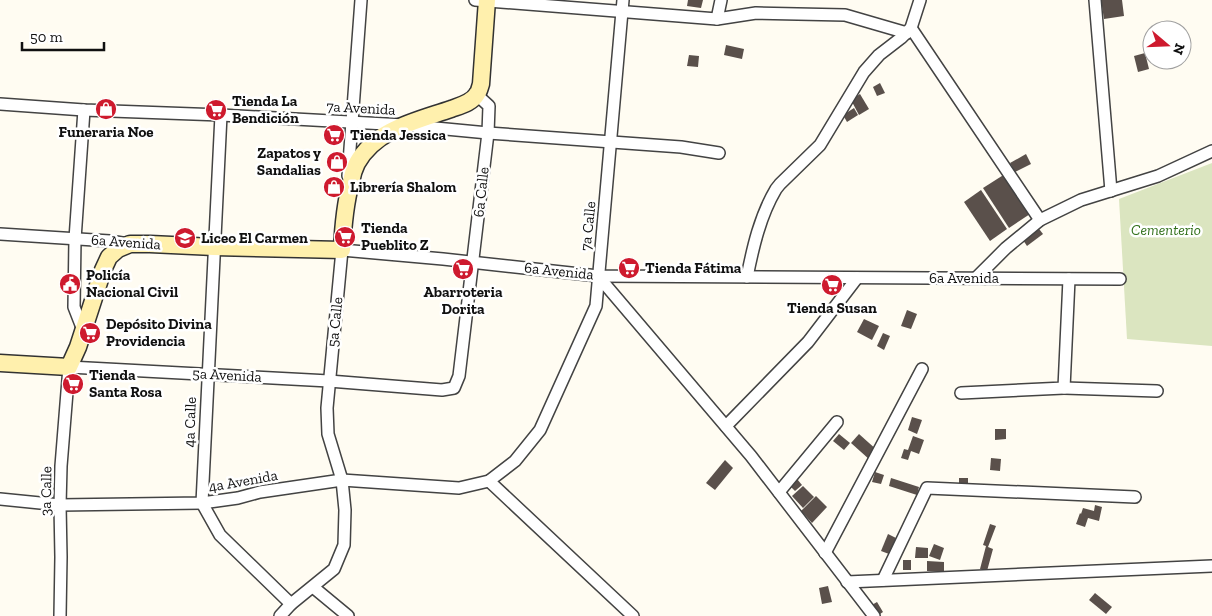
<svg xmlns="http://www.w3.org/2000/svg" width="1212" height="616" font-family="'Zilla Slab',serif">
	<style>
		.cemetery { fill: #dbe5c0 }
		.building { fill: #5a504b }
		.lines { fill: none; stroke-linecap: round; stroke-linejoin: round }
		.street-casing { stroke: #434343; stroke-width: 14 }
		.secondary-casing { stroke: #323232; stroke-width: 19 }
		.street { stroke: #fff; stroke-width: 11 }
		.secondary { stroke: #fff0ad; stroke-width: 16 }
		.labels { text-anchor: middle; stroke-width: 5; stroke-linejoin: round; paint-order: stroke }
		.poi-label { font-size: 15px; font-weight: bold; fill: #101010; stroke: #fff; text-anchor: start }
		.street-label { font-size: 15px; fill: #101010; stroke: #fff }
		.park-label { font-size: 15px; font-style: italic; fill: #306f19; stroke: #fff }
	</style>
	<rect width="100%" height="100%" fill="#fffcf2"/>
	<polygon class="cemetery" points="1212,163 1212,346 1127,339 1119,199"/>
	<g class="building">
		<polygon points="688,0 703,0 701,8 687,6"/>
		<polygon points="1101,0 1122,0 1124,16 1104,19"/>
		<polygon points="1182,30 1185,30 1187,51 1182,51"/>
		<polygon points="726,45 744,49 742,59 724,55"/>
		<polygon points="1145,53 1149,69 1138,72 1134,56"/>
		<polygon points="689,55 699,56 698,67 687,66"/>
		<polygon points="880,83 885,93 877,96 873,87"/>
		<polygon points="860,94 869,109 859,115 851,100"/>
		<polygon points="854,108 858,115 847,122 843,115"/>
		<polygon points="1026,154 1031,164 1015,172 1010,163"/>
		<polygon points="1005,174 1030,214 1009,228 983,188"/>
		<polygon points="981,190 1007,229 990,241 964,202"/>
		<polygon points="1036,225 1043,234 1027,246 1021,237"/>
		<polygon points="907,310 917,314 911,329 901,326"/>
		<polygon points="864,319 879,326 872,340 857,332"/>
		<polygon points="883,333 890,336 884,350 877,346"/>
		<polygon points="912,417 922,420 917,434 908,430"/>
		<polygon points="995,429 1006,429 1006,439 995,440"/>
		<polygon points="839,434 850,443 844,450 833,441"/>
		<polygon points="859,434 878,451 870,460 851,443"/>
		<polygon points="913,436 924,440 919,454 911,451 908,460 901,458 904,449 908,450"/>
		<polygon points="991,458 1001,459 1000,471 990,470"/>
		<polygon points="725,460 733,468 715,490 706,483"/>
		<polygon points="875,472 884,475 881,484 872,482"/>
		<polygon points="891,478 919,487 917,495 889,486"/>
		<rect x="959" y="478" width="9" height="9"/>
		<polygon points="797,479 802,485 795,491 790,486"/>
		<polygon points="803,486 814,497 803,508 792,496"/>
		<polygon points="816,496 827,507 812,523 801,511"/>
		<polygon points="1095,505 1102,507 1099,521 1088,518 1085,527 1076,524 1080,513 1081,514 1083,508 1094,511"/>
		<polygon points="990,524 996,526 988,547 993,549 987,571 980,569 986,546 983,545"/>
		<polygon points="888,534 896,538 889,554 881,551"/>
		<polygon points="934,544 944,548 940,560 929,556"/>
		<polygon points="916,547 928,548 928,558 915,558"/>
		<rect x="903" y="560" width="8" height="10"/>
		<polygon points="927,561 944,562 944,572 927,571"/>
		<polygon points="828,586 832,602 822,604 819,588"/>
		<polygon points="1095,593 1112,607 1106,614 1089,600"/>
		<polygon points="877,602 883,612 877,616 870,606"/>
	</g>
	<g class="lines">
		<g class="street-casing">
			<g id="street">
				<polyline points="475,0 717,19 756,13 845,15 907,33"/>
				<polyline points="1095,0 1111,191"/>
				<polyline points="717,19 721,0"/>
				<polyline points="911,28 1040,220"/>
				<polyline points="0,104 84,110 221,115 404,125 488,133 681,147 719,153"/>
				<polyline points="221,115 202,503 220,535 291,604"/>
				<polyline points="348,176 361,0"/>
				<polyline points="0,234 110,241 128,244"/>
				<polyline points="598,276 751,456 874,616"/>
				<path d="M747 277C753 247 760 216 776 189L780 184 820 145 864 72 879 55 901 38 911 28 920 0"/>
				<polyline points="976,278 1006,248 1040,220 1081,200 1158,176 1212,151"/>
				<polyline points="83,330 74,307 75,239 84,110"/>
				<polyline points="1064,388 1157,391"/>
				<polyline points="961,393 1064,388 1069,279"/>
				<polyline points="726,426 808,342 857,278"/>
				<polyline points="489,481 633,616"/>
				<polyline points="779,492 837,422"/>
				<polyline points="0,499 60,505 202,503 238,498 260,492 342,480 459,488 489,481 515,461 540,430 596,306 623,0"/>
				<polyline points="825,553 922,369"/>
				<polyline points="883,580 927,488 1135,497"/>
				<polyline points="847,582 1212,566"/>
				<polyline points="313,587 348,616"/>
				<polyline points="60,616 61,557 60,505 61,466 69,367 329,381 442,390 454,388 459,376 488,133 489,106 477,95"/>
				<polyline points="280,616 291,604 334,569 344,545 345,510 342,480 328,434 327,408 342,250 443,259 598,276 1120,279"/>
			</g>
		</g>
		<g class="secondary-casing">
			<path id="secondary" d="M0 363 69 367 78 347 103 270 109 257 118 249 130 244H150L214 247 342 250C343 227 345 204 351 182 352 176 354 169 357 163 376 129 416 121 451 109 459 106 472 103 477 94 479 92 480 87 481 84L487 0"/>
		</g>
		<use href="#street" class="street"/>
		<use href="#secondary" class="secondary"/>
	</g>
	<defs>
		<g id="shop-disc" transform="scale(1.125)"><circle r="9.5" fill="#ce1a2e" stroke="#fff"/><path d="M-5-2.5h2.3a2.7 3.5 0 0 1 5.4 0H5L5.5 6h-11ZM-1.5-2.5h3a1.5 2.3 0 0 0-3 0Z" fill="#fff"/></g>
		<g id="supermarket-disc" transform="scale(1.125)"><circle r="9.5" fill="#ce1a2e" stroke="#fff"/><path d="M-6-5.5h2.5l.6 2H6L4.5 2H-2.5L-4.4-4H-6ZM-1.5 3.2a1.3 1.3 0 1 0 .1 0ZM3 3.2a1.3 1.3 0 1 0 .1 0Z" fill="#fff"/></g>
		<g id="school-disc" transform="scale(1.125)"><circle r="9.5" fill="#ce1a2e" stroke="#fff"/><path d="M0-5L7-2L0 1L-7-2ZM-4 1L0 2.5L4 1V4Q0 6-4 4Z" fill="#fff"/></g>
		<g id="civic-disc" transform="scale(1.125)"><circle r="9.5" fill="#ce1a2e" stroke="#fff"/><path d="M-.6-6.5H3V-4.5H.6V-3L4-1V1h2V6H-6V1h2V-1L-.6-3ZM-1.2 2.5V6h2.4V2.5Z" fill="#fff"/></g>
	</defs>
	<g fill-rule="evenodd">
		<use href="#shop-disc" x="106" y="109"/>
		<use href="#supermarket-disc" x="216" y="110"/>
		<use href="#supermarket-disc" x="334" y="135"/>
		<use href="#shop-disc" x="337" y="162"/>
		<use href="#shop-disc" x="334" y="187"/>
		<use href="#supermarket-disc" x="345" y="237"/>
		<use href="#school-disc" x="185" y="238"/>
		<use href="#supermarket-disc" x="629" y="268"/>
		<use href="#supermarket-disc" x="463" y="269"/>
		<use href="#civic-disc" x="70" y="284"/>
		<use href="#supermarket-disc" x="832" y="285"/>
		<use href="#supermarket-disc" x="90" y="333"/>
		<use href="#supermarket-disc" x="73" y="384"/>
	</g>
	<g class="labels">
		<g class="poi-label">
			<text x="232" y="106">Tienda La<tspan x="232" dy="17">Bendición</tspan></text>
			<text x="106" y="137" text-anchor="middle">Funeraria Noe</text>
			<text x="350" y="140">Tienda Jessica</text>
			<text x="321" y="158" text-anchor="end">Zapatos y<tspan x="321" dy="17">Sandalias</tspan></text>
			<text x="350" y="192">Librería Shalom</text>
			<text x="361" y="233">Tienda<tspan x="361" dy="17">Pueblito Z</tspan></text>
			<text x="201" y="243">Liceo El Carmen</text>
			<text x="645" y="273">Tienda Fátima</text>
			<text x="86" y="280">Policía<tspan x="86" dy="17">Nacional Civil</tspan></text>
			<text x="463" y="297" text-anchor="middle">Abarroteria<tspan x="463" dy="17">Dorita</tspan></text>
			<text x="832" y="313" text-anchor="middle">Tienda Susan</text>
			<text x="106" y="329">Depósito Divina<tspan x="106" dy="17">Providencia</tspan></text>
			<text x="89" y="380">Tienda<tspan x="89" dy="17">Santa Rosa</tspan></text>
		</g>
		<g class="street-label">
			<text transform="translate(361 108) rotate(3)" y="5">7a Avenida</text>
			<text transform="translate(481 192) rotate(-84)" y="5">6a Calle</text>
			<text transform="translate(588 226) rotate(-84)" y="5">7a Calle</text>
			<text transform="translate(126 242) rotate(4)" y="5">6a Avenida</text>
			<text transform="translate(559 271) rotate(6)" y="5">6a Avenida</text>
			<text x="964" y="283">6a Avenida</text>
			<text transform="translate(335 322) rotate(-84)" y="5">5a Calle</text>
			<text transform="translate(227 375) rotate(3)" y="5">5a Avenida</text>
			<text transform="translate(190 422) rotate(-88)" y="5">4a Calle</text>
			<text transform="translate(243 481) rotate(-10)" y="5">4a Avenida</text>
			<text transform="translate(46 491) rotate(-89)" y="5">3a Calle</text>
		</g>
		<g class="park-label">
			<text x="1166" y="235">Cementerio</text>
		</g>
	</g>
	<g transform="translate(1167 45) rotate(109)"><circle r="24" fill="#ffffff" stroke="#9f9f9f"/>
	<path d="M0-4L9 19L0 12L-9 19Z" fill="#ce1a2e"/>
	<text y="-8" font-size="14" font-weight="bold" text-anchor="middle" fill="#101010">N</text>
	</g>
	<path d="M22 42v8h82v-8" fill="none" stroke="#101010" stroke-width="2.5"/>
	<text x="30" y="42" font-size="15" fill="#101010" stroke="#ffffff" stroke-width="4" paint-order="stroke">50 m</text>
</svg>
